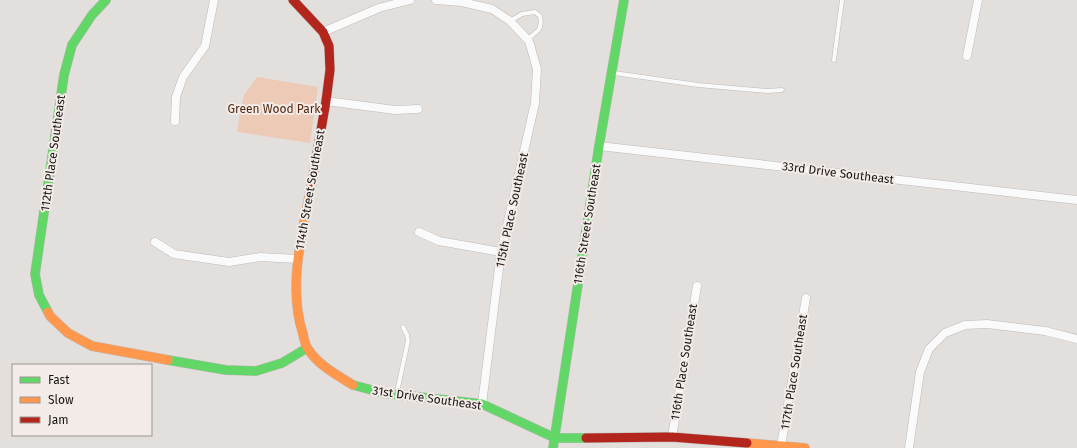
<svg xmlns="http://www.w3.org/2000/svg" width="1077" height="448" font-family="'Fira Sans',sans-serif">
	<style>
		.green { fill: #edcab6 }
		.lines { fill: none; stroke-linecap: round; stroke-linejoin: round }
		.lane-casing { stroke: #bdbab8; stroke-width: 5 }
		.street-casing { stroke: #bdbab8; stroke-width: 9 }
		.fast-casing { stroke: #bdbab8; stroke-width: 10 }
		.slow-casing { stroke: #bdbab8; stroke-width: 10 }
		.jam-casing { stroke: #bdbab8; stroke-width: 10 }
		.lane { stroke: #fbfafa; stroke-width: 4 }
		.street { stroke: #fbfafa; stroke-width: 8 }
		.fast { stroke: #63d668; stroke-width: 9 }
		.slow { stroke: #ff974d; stroke-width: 9 }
		.jam { stroke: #b3261e; stroke-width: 9 }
		.labels { text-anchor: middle; stroke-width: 4; stroke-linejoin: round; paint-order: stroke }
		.park-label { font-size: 12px; fill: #532a11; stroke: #f3ebe7 }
		.street-label { font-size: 12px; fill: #181614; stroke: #f3ebe7 }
	</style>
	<rect width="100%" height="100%" fill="#e3dfdd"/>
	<polygon class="green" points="257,77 318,87 310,143 237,132 240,113 244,95"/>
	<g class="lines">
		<g class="lane-casing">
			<g id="lane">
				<path d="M510 21 522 14 535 12 540 16C543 30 537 32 527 39"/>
				<polyline points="834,60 842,0"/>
				<polyline points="614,73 698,85 767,91 782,90"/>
				<polyline points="397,392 408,341 407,335 403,327"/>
			</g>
		</g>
		<g class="street-casing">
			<g id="street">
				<polyline points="436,0 462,2 492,9 510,21 529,41 537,69 535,103 501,252 482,404"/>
				<polyline points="323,32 379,8 410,0"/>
				<polyline points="967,56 978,0"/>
				<polyline points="326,101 395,110 418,109"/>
				<polyline points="175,121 176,97 183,77 205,46 214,0"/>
				<polyline points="599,146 1077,200"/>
				<polyline points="419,232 439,241 501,252"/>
				<polyline points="155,242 174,254 229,262 260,257 298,259"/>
				<polyline points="672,437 697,286"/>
				<polyline points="781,446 806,298"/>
				<polyline points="909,448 920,372 929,349 945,333 965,325 987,324 1045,331 1077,339"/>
			</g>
		</g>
		<g class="fast-casing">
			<g id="fast">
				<polyline points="48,312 39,295 35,274 64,75 72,45 92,15 106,0"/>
				<polyline points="168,360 226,370 256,371 282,363 307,348"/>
				<polyline points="353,385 383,393 482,404 555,438 586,438"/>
				<polyline points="553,448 599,146 624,0"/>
			</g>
		</g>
		<g class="slow-casing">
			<g id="slow">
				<path d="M312 182C303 231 287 285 303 334 304 339 305 345 308 349 318 365 337 375 353 385"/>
				<polyline points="48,312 50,316 68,333 92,346 168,360"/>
				<polyline points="747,443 805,448"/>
			</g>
		</g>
		<g class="jam-casing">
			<g id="jam">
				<polyline points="293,0 323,32 329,46 330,70 326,101 312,182"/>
				<polyline points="586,438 672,437 747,443"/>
			</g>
		</g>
		<use href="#lane" class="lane"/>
		<use href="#street" class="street"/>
		<use href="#fast" class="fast"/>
		<use href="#slow" class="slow"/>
		<use href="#jam" class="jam"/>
	</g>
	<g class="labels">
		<g class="park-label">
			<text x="274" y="113">Green Wood Park</text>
		</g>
		<g class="street-label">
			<text transform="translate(53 153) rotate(-82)" y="4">112th Place Southeast</text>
			<text transform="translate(838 173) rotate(7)" y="4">33rd Drive Southeast</text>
			<text transform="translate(310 190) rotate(-80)" y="4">114th Street Southeast</text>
			<text transform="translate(512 210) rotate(-78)" y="4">115th Place Southeast</text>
			<text transform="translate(587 224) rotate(-81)" y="4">116th Street Southeast</text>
			<text transform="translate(684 362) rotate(-81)" y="4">116th Place Southeast</text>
			<text transform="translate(794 372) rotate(-81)" y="4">117th Place Southeast</text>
			<text transform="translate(427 398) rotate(8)" y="4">31st Drive Southeast</text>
		</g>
	</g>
	<rect x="12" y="364" width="140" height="72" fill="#f3ebe7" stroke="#9b9693"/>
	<rect x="20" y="377" width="20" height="6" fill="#63d668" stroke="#9b9693"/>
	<text x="48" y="384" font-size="12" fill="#181614">Fast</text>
	<rect x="20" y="397" width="20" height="6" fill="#ff974d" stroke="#9b9693"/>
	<text x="48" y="404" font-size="12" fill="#181614">Slow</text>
	<rect x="20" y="417" width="20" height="6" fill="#b3261e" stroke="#9b9693"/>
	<text x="48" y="424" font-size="12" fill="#181614">Jam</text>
</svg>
